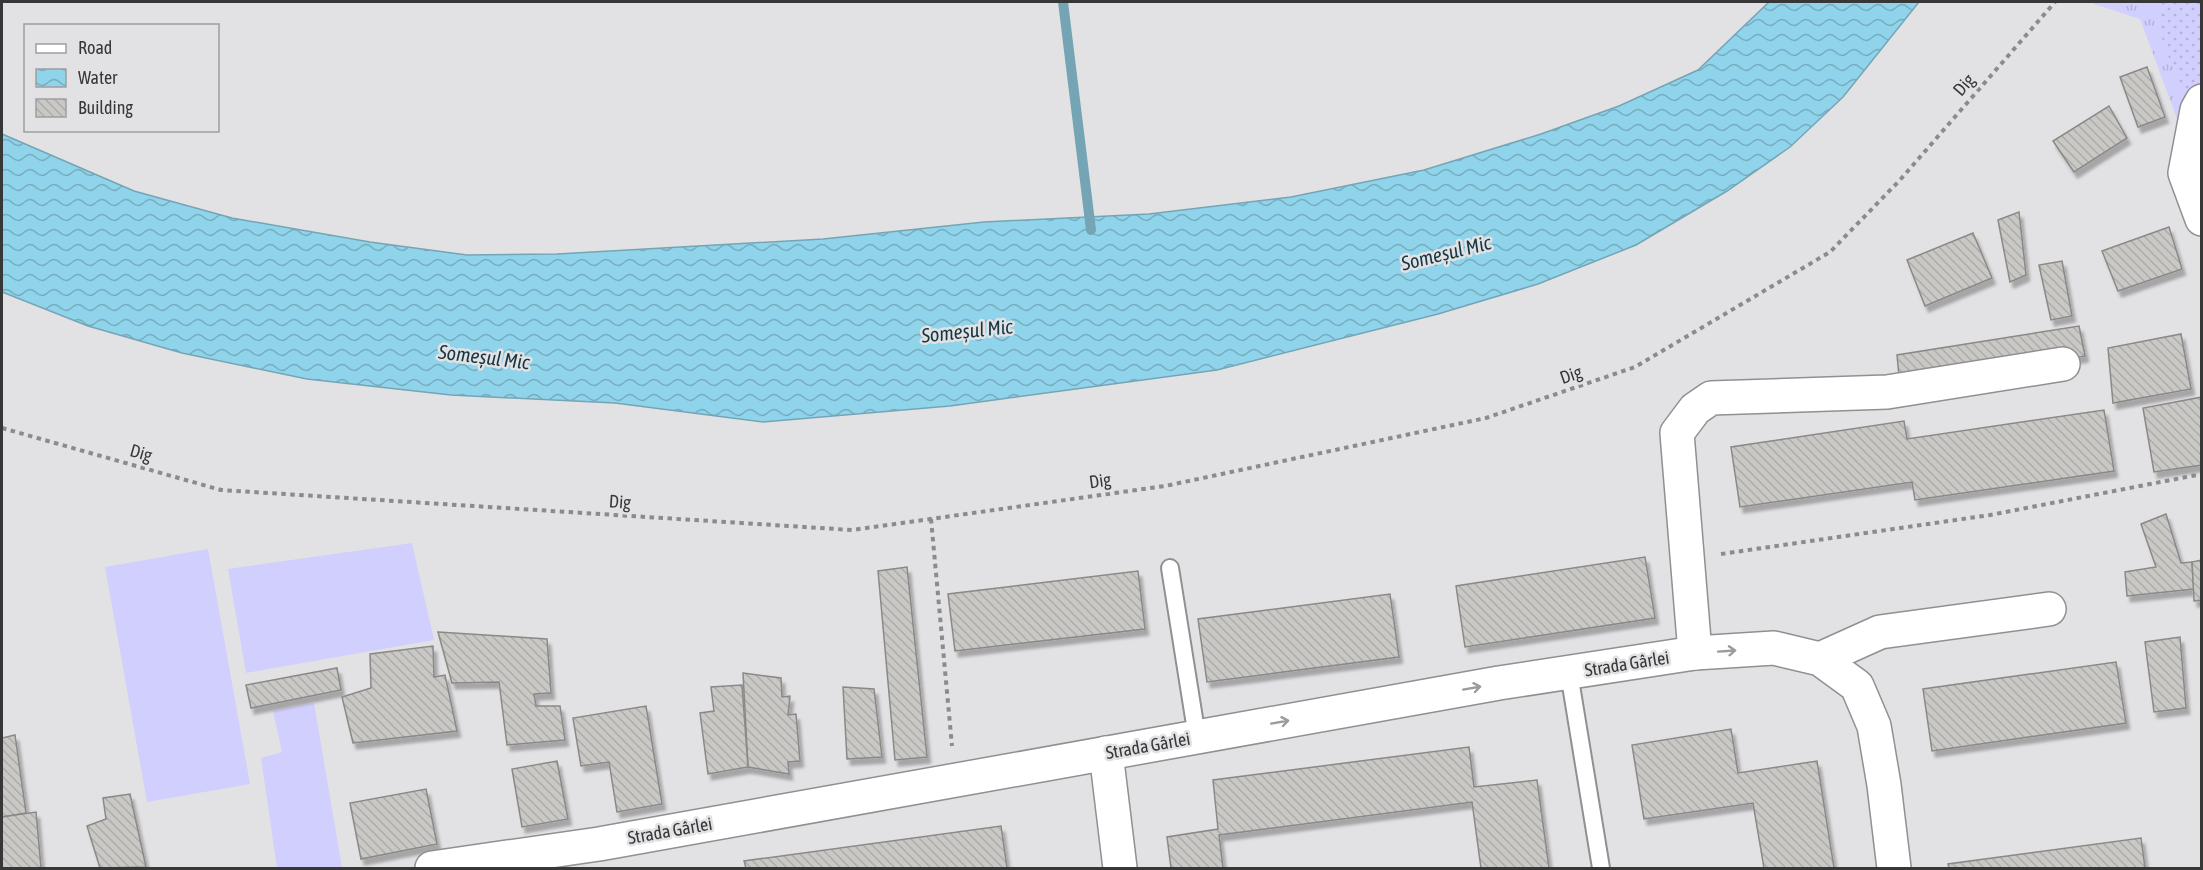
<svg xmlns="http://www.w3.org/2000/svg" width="2203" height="870" font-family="'Asap Condensed',sans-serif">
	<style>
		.grass { fill: url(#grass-tufts) }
		.park { fill: url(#park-dots) }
		.pitch { fill: #d0cffd }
		.water { fill: url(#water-waves); stroke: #75a5b5; stroke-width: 1.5 }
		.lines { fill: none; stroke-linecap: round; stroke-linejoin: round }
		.stream { stroke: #75a5b5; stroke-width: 10 }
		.building { fill: url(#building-back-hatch); stroke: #8b8987; stroke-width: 1.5; filter: url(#shadow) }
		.lane-casing { stroke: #909093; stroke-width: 20 }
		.street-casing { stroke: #909093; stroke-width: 36 }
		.path { stroke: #8b8b8d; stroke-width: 4; stroke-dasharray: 4.5 4.5; stroke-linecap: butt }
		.lane { stroke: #fff; stroke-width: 16 }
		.street { stroke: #fff; stroke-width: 33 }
		.oneway { stroke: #9b9b9c }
		.labels { text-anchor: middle; stroke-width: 5; stroke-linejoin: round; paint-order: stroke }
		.street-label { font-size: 18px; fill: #373738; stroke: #e2e2e5 }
		.water-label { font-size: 20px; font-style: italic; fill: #163742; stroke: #e2e2e5 }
	</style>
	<defs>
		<pattern id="grass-tufts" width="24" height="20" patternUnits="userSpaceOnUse" patternTransform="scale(1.5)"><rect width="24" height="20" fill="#d0cffd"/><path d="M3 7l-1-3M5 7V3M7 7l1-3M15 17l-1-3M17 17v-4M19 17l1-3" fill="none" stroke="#b3b2da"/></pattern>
		<pattern id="park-dots" width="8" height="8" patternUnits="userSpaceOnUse" patternTransform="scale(1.5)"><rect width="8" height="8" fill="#d0cffd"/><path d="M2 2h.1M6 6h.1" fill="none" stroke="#b3b2da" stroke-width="1.8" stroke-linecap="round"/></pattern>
		<pattern id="water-waves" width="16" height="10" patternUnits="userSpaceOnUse" patternTransform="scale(1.5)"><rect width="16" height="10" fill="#8fd4eb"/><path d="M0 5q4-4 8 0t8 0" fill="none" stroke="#76adbf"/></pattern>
		<pattern id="building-back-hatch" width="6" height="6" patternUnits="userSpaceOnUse" patternTransform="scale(1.5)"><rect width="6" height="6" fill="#cac8c5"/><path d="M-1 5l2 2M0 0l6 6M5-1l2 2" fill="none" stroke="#aeacaa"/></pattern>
		<filter id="shadow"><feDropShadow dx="3.5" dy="6" stdDeviation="1.5" flood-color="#0004"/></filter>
	</defs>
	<rect width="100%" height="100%" fill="#e2e2e5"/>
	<polygon class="grass" points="2088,2 2201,2 2201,183 2140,19"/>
	<polygon class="park" points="2159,2 2201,2 2201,133 2163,44"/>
	<g class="pitch">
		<polygon points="412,543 434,640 246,673 228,569"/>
		<polygon points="208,549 250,784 147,802 105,567"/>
		<polygon points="314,703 342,868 277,868 261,758 282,752 273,711"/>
	</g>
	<polygon class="water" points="1769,2 1919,2 1843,97 1790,147 1727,191 1636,245 1538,284 1438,314 1217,370 950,406 763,422 615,403 451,395 307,379 182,353 88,326 2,292 2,134 134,191 232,218 370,242 467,255 557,254 823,239 984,222 1149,214 1291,197 1424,170 1541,134 1619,106 1698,70"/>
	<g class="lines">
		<polyline class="stream" points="1063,2 1091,230"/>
	</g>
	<g class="building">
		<polygon points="2147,67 2165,117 2138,127 2120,77"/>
		<polygon points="2109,106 2127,138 2074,172 2053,141"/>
		<polygon points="2019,212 2026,275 2010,282 1998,220"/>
		<polygon points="2169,227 2182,269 2118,291 2102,251"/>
		<polygon points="1973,233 1992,278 1925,306 1907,260"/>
		<polygon points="2062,261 2072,316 2051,320 2039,265"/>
		<polygon points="2079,326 2085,356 1900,387 1897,355"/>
		<polygon points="2181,334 2191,389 2113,403 2108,348"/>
		<polygon points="2202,397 2202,465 2154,472 2143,408"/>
		<polygon points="2104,410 2114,471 1915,500 1912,482 1740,507 1731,447 1904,421 1907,439"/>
		<polygon points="2166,514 2181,563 2192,562 2194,589 2127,596 2125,572 2156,567 2141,524"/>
		<polygon points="1645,557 1655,618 1465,647 1456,586"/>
		<polygon points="2202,560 2202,600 2194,601 2192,562"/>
		<polygon points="907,567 927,757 895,760 878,571"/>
		<polygon points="1138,571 1145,629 955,651 948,594"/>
		<polygon points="1390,594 1399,657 1207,682 1198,619"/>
		<polygon points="438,632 547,639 551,693 534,694 536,706 560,706 565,740 507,745 499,682 452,683"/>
		<polygon points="2180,637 2186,708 2154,712 2145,642"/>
		<polygon points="433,646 434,677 445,675 457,731 353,743 342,697 371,688 370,654"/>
		<polygon points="2116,662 2126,723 1932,751 1923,689"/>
		<polygon points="337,668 341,690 251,708 246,685"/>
		<polygon points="743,673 781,678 782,697 790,696 788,715 796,714 800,761 788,762 789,774 748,767"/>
		<polygon points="742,685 748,767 708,774 700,713 714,711 711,687"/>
		<polygon points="843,687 874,689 882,757 847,759"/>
		<polygon points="646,706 662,804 617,812 609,762 581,766 573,718"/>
		<polygon points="1731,729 1738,773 1817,761 1834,868 1764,868 1753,803 1644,819 1632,745"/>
		<polygon points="15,735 26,813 2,817 2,738"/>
		<polygon points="1469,747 1474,787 1537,780 1549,868 1481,868 1472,802 1219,835 1223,868 1171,868 1167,837 1218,829 1213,780"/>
		<polygon points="557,761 568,819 522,827 512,769"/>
		<polygon points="426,789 437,844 361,859 350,803"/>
		<polygon points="130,794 146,867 100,868 87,826 106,819 103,798"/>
		<polygon points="36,812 41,868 2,868 2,817"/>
		<polygon points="1001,826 1007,868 746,868 744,861"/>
		<polygon points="2141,838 2145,868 1949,868 1948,864"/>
	</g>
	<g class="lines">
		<g class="lane-casing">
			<g id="lane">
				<polyline points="1170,568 1197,737"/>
				<polyline points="1569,673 1601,868"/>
			</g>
		</g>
		<g class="street-casing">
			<g id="street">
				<polyline points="2202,101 2197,110 2185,173 2202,219"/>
				<polyline points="1695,653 1677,433 1695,409 1711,398 1887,392 2063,364"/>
				<polyline points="1820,659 1880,632 2049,609"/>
				<polyline points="1106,753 1120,868"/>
				<polyline points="432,868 599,844 1499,683 1695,653 1774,648 1820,659 1857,686 1874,726 1884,785 1894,868"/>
			</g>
		</g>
		<g class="path">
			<polyline points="2,428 221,490 852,530 1165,486 1486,418 1635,367 1830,252 1900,180 2055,2"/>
			<polyline points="931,519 952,746"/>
			<polyline points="1721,554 1990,515 2202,474"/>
		</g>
		<use href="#lane" class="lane"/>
		<use href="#street" class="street"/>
	</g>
	<defs><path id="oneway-shaft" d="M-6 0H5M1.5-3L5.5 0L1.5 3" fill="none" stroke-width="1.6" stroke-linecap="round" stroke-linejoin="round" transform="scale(1.5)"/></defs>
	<g class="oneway">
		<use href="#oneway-shaft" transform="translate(1727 651) rotate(-4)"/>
		<use href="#oneway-shaft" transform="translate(1472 688) rotate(-10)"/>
		<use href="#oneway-shaft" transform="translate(1280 722) rotate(-10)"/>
	</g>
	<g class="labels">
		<g class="street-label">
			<text transform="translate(1964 85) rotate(-49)" y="6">Dig</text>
			<text transform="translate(1571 375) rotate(-19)" y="6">Dig</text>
			<text transform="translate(141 453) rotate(16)" y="6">Dig</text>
			<text transform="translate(1100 481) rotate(-8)" y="6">Dig</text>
			<text transform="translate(620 502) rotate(4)" y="6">Dig</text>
			<text transform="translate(1627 664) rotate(-9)" y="6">Strada Gârlei</text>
			<text transform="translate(1148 746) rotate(-10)" y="6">Strada Gârlei</text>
			<text transform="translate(670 831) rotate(-10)" y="6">Strada Gârlei</text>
		</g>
		<g class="water-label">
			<text transform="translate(1446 253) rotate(-14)" y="7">Someșul Mic</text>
			<text transform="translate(967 331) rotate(-6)" y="7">Someșul Mic</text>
			<text transform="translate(484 357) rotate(7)" y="7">Someșul Mic</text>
		</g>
	</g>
	<rect width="2203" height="870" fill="none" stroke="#373738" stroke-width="6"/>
	<rect x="24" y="24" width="195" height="108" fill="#e2e2e5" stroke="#9e9ea0" stroke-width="1.5"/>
	<rect x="36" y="44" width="30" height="9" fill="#ffffff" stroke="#9e9ea0" stroke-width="1.5"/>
	<text x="78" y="54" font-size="18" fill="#373738">Road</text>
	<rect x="36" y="69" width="30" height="18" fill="url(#water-waves)" stroke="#9e9ea0" stroke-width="1.5"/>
	<text x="78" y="84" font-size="18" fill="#373738">Water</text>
	<rect x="36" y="99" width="30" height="18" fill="url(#building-back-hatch)" stroke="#9e9ea0" stroke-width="1.5"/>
	<text x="78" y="114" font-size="18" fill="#373738">Building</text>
</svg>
